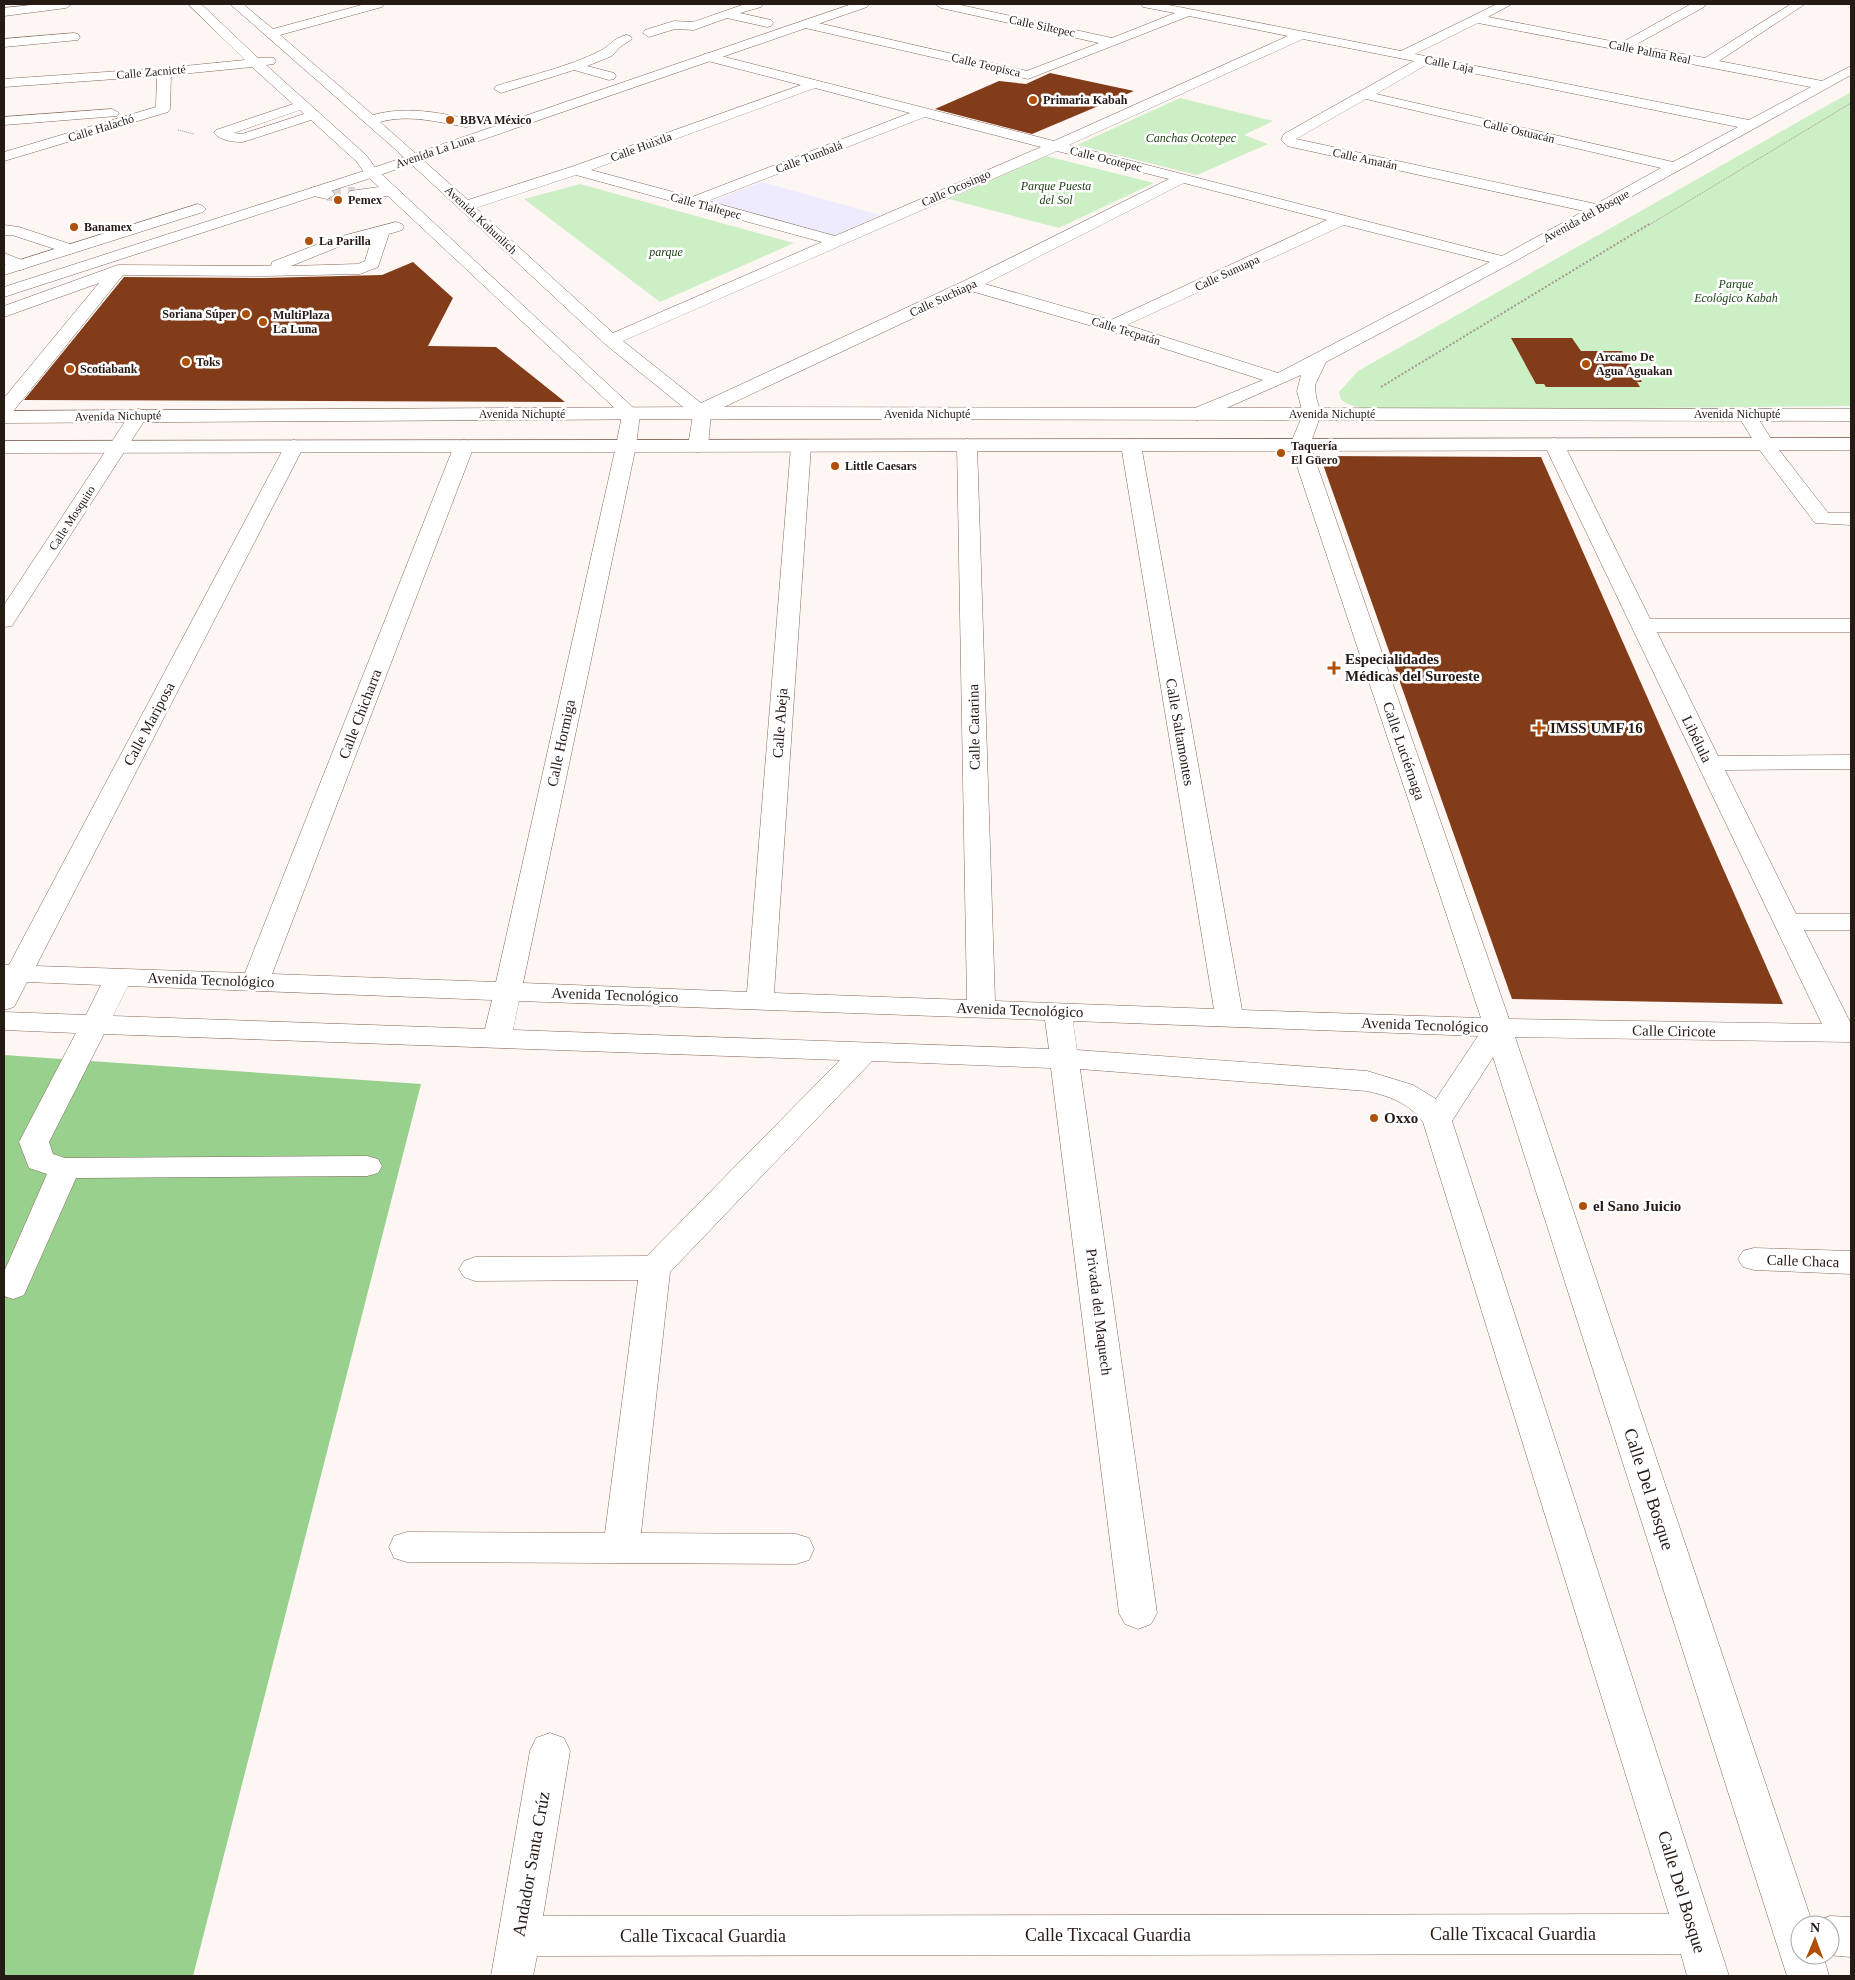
<svg xmlns="http://www.w3.org/2000/svg" width="1855" height="1980" font-family="'Times New Roman',serif">
	<style>
		.commercial { fill: #edebfd }
		.green { fill: #cdefc6 }
		.forest { fill: #98d08e }
		.building { fill: #823c19 }
		.lines { fill: none; stroke-linecap: round; stroke-linejoin: round }
		.minor-tunnel { stroke: #ddd5d2; stroke-width: 14; stroke-dasharray: 14 7; stroke-linecap: butt }
		.minor-casing { stroke: #85695c; stroke-width: 1 }
		.major-casing { stroke: #85695c; stroke-width: 1 }
		.path-far1 { stroke: #a19894; stroke-width: 1; stroke-dasharray: 1 1; stroke-linecap: butt }
		.path { stroke: #a19894; stroke-width: 2; stroke-dasharray: 2 2; stroke-linecap: butt }
		.minor { fill: #fff; fill-rule: evenodd }
		.major { fill: #fff; fill-rule: evenodd }
		.poi-dot { fill: #b05006; stroke: #fff; stroke-width: 2 }
		.labels { text-anchor: middle; stroke-width: 5; stroke-linejoin: round; paint-order: stroke }
		.far-street-label { font-size: 12px; fill: #261a15; stroke: #fff }
		.far-poi-label { font-size: 12px; font-weight: bold; fill: #261a15; stroke: #fff; text-anchor: start }
		.far-park-label { font-size: 12px; font-style: italic; fill: #173c10; stroke: #fff }
		.poi-label { font-size: 15px; font-weight: bold; fill: #261a15; stroke: #fff; text-anchor: start }
		.street-label { font-size: 15px; fill: #261a15; stroke: #fff }
		.near-street-label { font-size: 18px; fill: #261a15; stroke: #fff }
	</style>
	<rect width="100%" height="100%" fill="#fdf6f3"/>
	<polygon class="commercial" points="762,182 880,215 831,237 707,203"/>
	<g class="green">
		<path d="M1851 92V406L1426 410C1409 410 1351 413 1341 399 1340 397 1339 394 1339 392L1358 371Z"/>
		<polygon points="1180,98 1273,121 1244,135 1268,144 1197,175 1077,145"/>
		<polygon points="1046,156 1154,183 1059,228 949,199"/>
		<polygon points="580,184 794,243 660,302 524,199"/>
	</g>
	<polygon class="forest" points="4,1055 421,1084 193,1976 4,1976"/>
	<g class="building">
		<polygon points="1050,73 1134,91 1032,134 935,109 999,81 1026,84"/>
		<polygon points="413,262 453,298 428,346 496,347 565,402 24,400 124,277 263,278 382,275"/>
		<polygon points="1511,338 1572,338 1581,351 1622,351 1642,382 1637,382 1640,387 1546,387 1544,384 1536,384"/>
		<polygon points="1320,456 1541,457 1783,1004 1512,999"/>
	</g>
	<g class="lines">
		<polyline class="minor-tunnel" points="327,194 355,194"/>
		<g class="minor-casing">
			<g id="minor">
				<polygon points="40,4 72,4 66,8 4,16 4,8"/>
				<path d="M188 4H201L258 58H274L276 61 274 64 266 65 366 155 377 170 640 414 636 446 523 983 747 992 791 446 794 442 801 440 808 442 811 446 774 993 967 1000 957 445 960 441 967 439 974 441 977 445 995 1001 1214 1009 1121 445 1124 441 1131 439 1138 441 1141 445 1242 1010 1481 1018 1290 445 1303 414 1297 391 1301 375 1204 418 1197 420 1190 418 1188 414 1190 410 1263 380 1106 330 971 291 711 413 708 446 705 450 698 452 691 450 688 446 693 415 605 344 395 149 230 4H243L273 29 365 4H384L382 7 280 35 373 115C405 106 439 112 471 120L473 123 471 126 466 127C438 122 408 114 380 122L468 200 571 167 801 85 704 60 703 57 704 54 709 53 1054 141 1288 36 1189 16 1028 79 801 27 799 24 805 20 1027 71 1099 43 941 8 935 4H956L1112 38 1175 13 1143 7 1141 4H1164L1401 51 1497 4H1512L1488 17 1621 43 1691 4H1706L1704 7 1635 45 1705 58 1791 4H1805L1719 61 1822 81 1851 66V75L1510 264 1326 362 1315 385 1316 397 1321 414 1310 445 1509 1019 1822 1024 1544 444 1547 440 1554 438 1561 440 1564 444 1650 619H1851V632H1657L1718 756 1851 755V769L1725 770 1796 914H1851V930H1804L1851 1024V1042L1515 1037 1813 1925H1800V1955H1823L1829 1976H1787L1493 1057 1452 1121 1729 1976H1687L1681 1954 537 1956 533 1976H491L530 1751 536 1738 550 1733 564 1738 570 1751 543 1916 1669 1914 1423 1122C1409 1103 1389 1096 1367 1091L1080 1069 1157 1613 1151 1624 1138 1629 1125 1624 1119 1613 1051 1068 872 1061 670 1272 641 1533 796 1534 809 1538 814 1549 809 1560 796 1564 407 1562 394 1558 389 1547 394 1536 407 1532 605 1533 638 1280 475 1281 464 1277 459 1269 464 1261 475 1257 647 1256 840 1060 104 1034 49 1142 53 1154 65 1158 367 1156 378 1159 382 1166 378 1173 367 1176 76 1178 24 1295 13 1299 4 1296V1272L47 1174 29 1168 19 1142 76 1033 4 1030V1012L86 1015 101 985 27 982 14 1007 4 1010V965H9L287 442 294 440 301 442 304 446 36 966 245 973 454 446 457 442 464 440 471 442 474 446 272 974 496 982 616 446 622 415 388 196 355 199 350 197 347 194 350 191 379 187 367 176 356 161 311 120 243 142C233 142 221 141 214 133L216 130 293 104 252 67 171 75 170 109 168 112 4 161V152L156 107 157 76 4 87V79L164 68 245 60ZM1478 23 1811 87 1749 120 1415 54ZM1303 39 1414 61 1284 134 1281 140 1287 146 1584 211 1502 256 1069 145ZM1428 64 1738 127 1673 162 1376 94ZM815 88 910 113 692 197 591 170ZM1366 99 1661 168 1596 204 1296 139ZM300 110 304 114 242 134 234 133ZM925 117 1041 147 835 236 708 201ZM1057 151 1169 179 964 281 701 403 623 341ZM576 175 822 242 613 333 476 208ZM1184 183 1327 220 1111 320 985 284ZM1344 225 1490 262 1278 373 1127 325ZM128 986 492 1000 485 1029 113 1016ZM519 1001 1045 1020 1049 1049 513 1030ZM1073 1021 1478 1036 1436 1099 1413 1085 1367 1071 1077 1050Z"/>
				<polygon points="745,4 763,4 761,7 740,13 771,20 773,23 771,26 767,27 727,18 694,30 675,29 649,37 643,33 645,30 674,21 693,22"/>
				<polygon points="74,33 78,34 80,37 78,40 4,47 4,39"/>
				<path d="M626 35 630 36 632 39 620 47 612 56 587 66 614 73 616 76 614 79 609 80 574 70 501 93 494 89 496 86C531 75 568 67 600 51 610 46 612 39 626 35Z"/>
				<polygon points="112,109 119,113 117,116 4,125 4,117"/>
				<polygon points="314,187 332,191 335,194 332,197 327,199 309,195 306,192 309,189"/>
				<path d="M396 222 402 224 404 227 402 230 389 234 378 267 360 274 263 276 123 275 11 414 4 415V398L99 283 4 317V306L118 265 271 266 272 262 331 239ZM372 238 365 261 358 264 291 266 343 245Z"/>
				<polygon points="4,225 19,227 76,246 78,249 76,252 70,254 12,235 4,235"/>
				<polygon points="4,253 27,262 29,265 27,268 21,270 4,264"/>
				<polygon points="1746,408 1753,410 1773,442 1828,513 1851,513 1851,525 1815,523 1758,448 1737,414 1739,410"/>
				<polygon points="139,409 146,411 148,415 15,621 12,626 4,627 4,605 132,411"/>
				<polygon points="1754,1248 1851,1251 1851,1274 1754,1270 1743,1267 1738,1259 1743,1251"/>
				<polygon points="1830,1916 1851,1917 1851,1957 1827,1955 1830,1955 1830,1925 1814,1925 1815,1922"/>
			</g>
		</g>
		<g class="major-casing">
			<g id="major">
				<polygon points="852,4 869,4 867,7 377,176 4,297 4,287 367,170"/>
				<polygon points="198,204 203,206 206,209 203,212 4,275 4,265"/>
				<polygon points="702,407 1851,409 1851,421 702,419 4,423 4,411"/>
				<polygon points="1851,438 1851,450 4,453 4,441"/>
			</g>
		</g>
		<g class="path-far1">
			<polyline points="178,130 194,134"/>
			<polyline points="1649,225 1851,103"/>
		</g>
		<polyline class="path" points="1381,387 1651,223"/>
		<use href="#minor" class="minor"/>
		<use href="#major" class="major"/>
	</g>
	<g class="poi-dot">
		<circle cx="1033" cy="100" r="5"/>
		<circle cx="450" cy="120" r="5"/>
		<circle cx="338" cy="200" r="5"/>
		<circle cx="74" cy="227" r="5"/>
		<circle cx="309" cy="241" r="5"/>
		<circle cx="246" cy="314" r="5"/>
		<circle cx="263" cy="322" r="5"/>
		<circle cx="186" cy="362" r="5"/>
		<circle cx="1586" cy="364" r="5"/>
		<circle cx="70" cy="369" r="5"/>
		<circle cx="1281" cy="453" r="5"/>
		<circle cx="835" cy="466" r="5"/>
		<path d="M1331.5 660.5h5v5h5v5h-5v5h-5v-5h-5v-5h5z"/>
		<path d="M1536.5 720.5h5v5h5v5h-5v5h-5v-5h-5v-5h5z"/>
		<circle cx="1374" cy="1118" r="5"/>
		<circle cx="1583" cy="1206" r="5"/>
	</g>
	<g class="labels">
		<g class="far-street-label">
			<text transform="translate(1042 26) rotate(12)" y="4">Calle Siltepec</text>
			<text transform="translate(1650 52) rotate(11)" y="4">Calle Palma Real</text>
			<text transform="translate(1449 64) rotate(11)" y="4">Calle Laja</text>
			<text transform="translate(986 65) rotate(13)" y="4">Calle Teopisca</text>
			<text transform="translate(151 72) rotate(-5)" y="4">Calle Zacnicté</text>
			<text transform="translate(101 128) rotate(-17)" y="4">Calle Halachó</text>
			<text transform="translate(1519 131) rotate(13)" y="4">Calle Ostuacán</text>
			<text transform="translate(641 147) rotate(-20)" y="4">Calle Huixtla</text>
			<text transform="translate(435 151) rotate(-19)" y="4">Avenida La Luna</text>
			<text transform="translate(809 157) rotate(-21)" y="4">Calle Tumbalá</text>
			<text transform="translate(1106 159) rotate(14)" y="4">Calle Ocotepec</text>
			<text transform="translate(1365 159) rotate(12)" y="4">Calle Amatán</text>
			<text transform="translate(956 188) rotate(-24)" y="4">Calle Ocosingo</text>
			<text transform="translate(706 206) rotate(15)" y="4">Calle Tlaltepec</text>
			<text transform="translate(1586 216) rotate(-29)" y="4">Avenida del Bosque</text>
			<text transform="translate(481 220) rotate(43)" y="4">Avenida Kohunlich</text>
			<text transform="translate(1227 273) rotate(-25)" y="4">Calle Sunuapa</text>
			<text transform="translate(943 298) rotate(-25)" y="4">Calle Suchiapa</text>
			<text transform="translate(1126 331) rotate(17)" y="4">Calle Tecpatán</text>
			<text x="522" y="418">Avenida Nichupté</text>
			<text x="927" y="418">Avenida Nichupté</text>
			<text x="1332" y="418">Avenida Nichupté</text>
			<text x="1737" y="418">Avenida Nichupté</text>
			<text transform="translate(118 416) rotate(-1)" y="4">Avenida Nichupté</text>
			<text transform="translate(72 518) rotate(-57)" y="4">Calle Mosquito</text>
		</g>
		<g class="far-poi-label">
			<text x="1043" y="104">Primaria Kabah</text>
			<text x="460" y="124">BBVA México</text>
			<text x="348" y="204">Pemex</text>
			<text x="84" y="231">Banamex</text>
			<text x="319" y="245">La Parilla</text>
			<text x="236" y="318" text-anchor="end">Soriana Súper</text>
			<text x="273" y="319">MultiPlaza<tspan x="273" dy="14">La Luna</tspan></text>
			<text x="1596" y="361">Arcamo De<tspan x="1596" dy="14">Agua Aguakan</tspan></text>
			<text x="196" y="366">Toks</text>
			<text x="80" y="373">Scotiabank</text>
			<text x="1291" y="450">Taquería<tspan x="1291" dy="14">El Güero</tspan></text>
			<text x="845" y="470">Little Caesars</text>
		</g>
		<g class="far-park-label">
			<text x="1191" y="142">Canchas Ocotepec</text>
			<text x="1056" y="190">Parque Puesta<tspan x="1056" dy="14">del Sol</tspan></text>
			<text x="666" y="256">parque</text>
			<text x="1736" y="288">Parque<tspan x="1736" dy="14">Ecológico Kabah</tspan></text>
		</g>
		<g class="poi-label">
			<text x="1345" y="664">Especialidades<tspan x="1345" dy="17">Médicas del Suroeste</tspan></text>
			<text x="1550" y="733">IMSS UMF 16</text>
			<text x="1384" y="1123">Oxxo</text>
			<text x="1593" y="1211">el Sano Juicio</text>
		</g>
		<g class="street-label">
			<text transform="translate(360 714) rotate(-69)" y="5">Calle Chicharra</text>
			<text transform="translate(780 723) rotate(-86)" y="5">Calle Abeja</text>
			<text transform="translate(149 724) rotate(-62)" y="5">Calle Mariposa</text>
			<text transform="translate(974 727) rotate(-91)" y="5">Calle Catarina</text>
			<text transform="translate(1180 732) rotate(80)" y="5">Calle Saltamontes</text>
			<text transform="translate(1697 739) rotate(64)" y="5">Libélula</text>
			<text transform="translate(561 743) rotate(-78)" y="5">Calle Hormiga</text>
			<text transform="translate(1404 751) rotate(71)" y="5">Calle Luciérnaga</text>
			<text transform="translate(211 980) rotate(2)" y="5">Avenida Tecnológico</text>
			<text transform="translate(615 995) rotate(2)" y="5">Avenida Tecnológico</text>
			<text transform="translate(1020 1010) rotate(2)" y="5">Avenida Tecnológico</text>
			<text transform="translate(1425 1025) rotate(2)" y="5">Avenida Tecnológico</text>
			<text transform="translate(1674 1031) rotate(1)" y="5">Calle Ciricote</text>
			<text transform="translate(1803 1261) rotate(2)" y="5">Calle Chaca</text>
			<text transform="translate(1099 1312) rotate(83)" y="5">Privada del Maquech</text>
		</g>
		<g class="near-street-label">
			<text transform="translate(1649 1489) rotate(72)" y="6">Calle Del Bosque</text>
			<text transform="translate(531 1864) rotate(-80)" y="6">Andador Santa Crúz</text>
			<text transform="translate(1682 1892) rotate(73)" y="6">Calle Del Bosque</text>
			<text x="1513" y="1940">Calle Tixcacal Guardia</text>
			<text x="1108" y="1941">Calle Tixcacal Guardia</text>
			<text x="703" y="1942">Calle Tixcacal Guardia</text>
		</g>
	</g>
	<rect width="1855" height="1980" fill="none" stroke="#261a15" stroke-width="10"/>
	<g transform="translate(1815 1940) rotate(1)"><circle r="24" fill="#ffffff" stroke="#a8a3a1"/>
	<path d="M0-4L9 19L0 12L-9 19Z" fill="#b05006"/>
	<text y="-8" font-size="14" font-weight="bold" text-anchor="middle" fill="#261a15">N</text>
	</g>
</svg>
